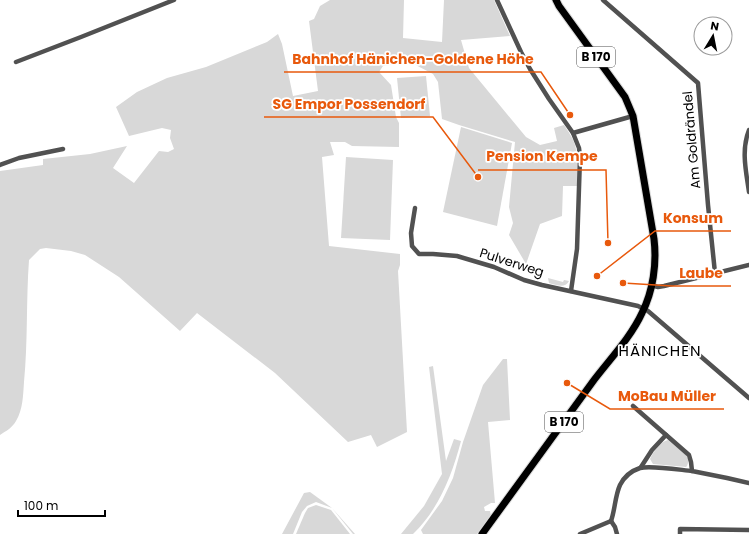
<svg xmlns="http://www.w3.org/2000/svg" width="749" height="534" font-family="Poppins,sans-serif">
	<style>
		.green { fill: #d8d8d8 }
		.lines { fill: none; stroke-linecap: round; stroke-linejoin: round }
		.primary-casing { stroke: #dbdbdb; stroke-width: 9 }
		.street { stroke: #515151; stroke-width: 4.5 }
		.primary { stroke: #000; stroke-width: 7 }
		.labels { text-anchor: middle; stroke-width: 3.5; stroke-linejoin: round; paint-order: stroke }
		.shield { fill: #fff; stroke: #4c4c4c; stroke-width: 1 }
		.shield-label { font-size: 12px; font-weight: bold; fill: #000 }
		.street-label { font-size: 13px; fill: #000; stroke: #fff }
		.quarter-label { font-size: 15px; letter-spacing: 1px; fill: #000; stroke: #fff }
		.leader { fill: none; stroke: #e8590c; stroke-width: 1.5 }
		.callout-dot { fill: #e8590c; stroke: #fff; stroke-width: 1.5 }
		.callout-label { font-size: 14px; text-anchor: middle; font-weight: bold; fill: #e8590c; stroke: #fff; stroke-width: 3.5; stroke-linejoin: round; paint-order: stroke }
	</style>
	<rect width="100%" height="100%" fill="#fff"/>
	<g class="green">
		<path d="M330 0H404L403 38 442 42 444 0H494L510 36 461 40 469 68 526 137 540 145 557 141 554 128 564 125C568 131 573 138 575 145 579 158 577 173 577 186H563L562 216 540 224 526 264 509 235 513 223 509 207 515 142 459 125 442 119 438 82 433 74 408 61 383 66 379 72 391 85 396 117 399 123V147L352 146 345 142H330L334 155 322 157 329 246 400 254V265L398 271 407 432 377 447 371 435 348 442 275 373 197 313 180 331 119 277 85 255 71 251 46 248 40 249 29 260C26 301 28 342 24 382 23 396 23 409 16 421 12 428 6 431 0 435V171L43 165V159L90 154 127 146 113 168 134 183 159 151 168 152 174 149 170 138 171 130 162 128 129 136 116 107 137 92 167 78 206 67 267 42 278 34 282 44 293 96 318 91 309 21 314 19 320 6Z"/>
		<polygon points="426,76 430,116 401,118 397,78"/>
		<polygon points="461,127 512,143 497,226 443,212"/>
		<polygon points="346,157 393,160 390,240 341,238"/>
		<path d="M548 278 563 282 564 280 569 281C565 289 556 285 549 283Z"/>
		<polygon points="503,359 507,359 510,420 488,422 495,503 491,503 484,507 485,511 490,511 491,516 477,534 423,534 421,530 442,501 453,478 463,442 483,385"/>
		<path d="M433 366 446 461 454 439 461 441C452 475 439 509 413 534H401L424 506 442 474 429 367Z"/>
		<path d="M668 440 686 455 689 460 687 466 686 467 653 464 650 459C653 452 660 442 668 440Z"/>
		<polygon points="310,492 332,508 355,534 353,534 332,508 316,502 307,506 302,512 293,534 282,534 304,493"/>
		<polygon points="316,505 331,510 350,534 296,534 305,513 308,508"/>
	</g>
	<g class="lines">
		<g class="primary-casing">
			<path id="primary" d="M482 534C519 483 557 431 594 380 610 359 631 337 642 313 653 291 657 264 654 239L633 116 625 97 559 6 556 0"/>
		</g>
		<g class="street">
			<polyline points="497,0 521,52 530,69 549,99 573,133 579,148 580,157 577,249 571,291"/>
			<polyline points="603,0 698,83 708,205 715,273"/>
			<polyline points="16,62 81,37 174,0"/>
			<path d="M749 130C741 150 746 171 749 192"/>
			<polyline points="573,133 633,116"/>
			<polyline points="0,165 19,158 63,149"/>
			<polyline points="415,208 411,233 412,246 419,254 433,254 457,256 494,267 524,280 542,285 638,306 648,311 749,398"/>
			<polyline points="651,285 658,287 664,286 749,265"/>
			<polyline points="633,406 689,455 691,462 692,471 727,478 749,483"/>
			<polyline points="641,467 652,450 666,435"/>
			<path d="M611 521C615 510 615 496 620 485 624 477 631 471 640 468 650 465 681 470 692 471"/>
			<polyline points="611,521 615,527 617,534"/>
			<polyline points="580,534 611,521"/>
			<polyline points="680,534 680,529 749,530"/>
		</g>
		<use href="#primary" class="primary"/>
	</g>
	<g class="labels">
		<g class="shield">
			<rect x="577" y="47" width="38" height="20" rx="3"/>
			<rect x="545" y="412" width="38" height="20" rx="3"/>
		</g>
		<g class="shield-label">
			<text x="596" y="61">B 170</text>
			<text x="564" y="426">B 170</text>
		</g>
		<g class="street-label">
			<text transform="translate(691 140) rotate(-95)" y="5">Am Goldrändel</text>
			<text transform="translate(512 262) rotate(18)" y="5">Pulverweg</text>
		</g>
		<g class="quarter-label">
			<text x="660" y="356">HÄNICHEN</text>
		</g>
	</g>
	<path class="leader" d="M570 115L541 72H284M478 177L433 117H264M608 243L606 170H478M597 276L655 231H731M623 283L672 286H731M567 383L610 409H724"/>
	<g class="callout-dot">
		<circle cx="570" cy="115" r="4"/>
		<circle cx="478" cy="177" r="4"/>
		<circle cx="608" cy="243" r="4"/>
		<circle cx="597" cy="276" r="4"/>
		<circle cx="623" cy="283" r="4"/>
		<circle cx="567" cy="383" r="4"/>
	</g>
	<g class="callout-label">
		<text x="413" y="64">Bahnhof Hänichen-Goldene Höhe</text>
		<text x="349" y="109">SG Empor Possendorf</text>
		<text x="542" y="161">Pension Kempe</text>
		<text x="693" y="223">Konsum</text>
		<text x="701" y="278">Laube</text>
		<text x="667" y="401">MoBau Müller</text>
	</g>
	<g transform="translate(713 36) rotate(10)"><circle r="19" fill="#ffffff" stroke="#999999"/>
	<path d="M0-3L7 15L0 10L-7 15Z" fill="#000000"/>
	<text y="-6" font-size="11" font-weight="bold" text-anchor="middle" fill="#000000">N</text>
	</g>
	<path d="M18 510v6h87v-6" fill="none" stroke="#000000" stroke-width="2"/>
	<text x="24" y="510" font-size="12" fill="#000000" stroke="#ffffff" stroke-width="3" paint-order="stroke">100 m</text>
</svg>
